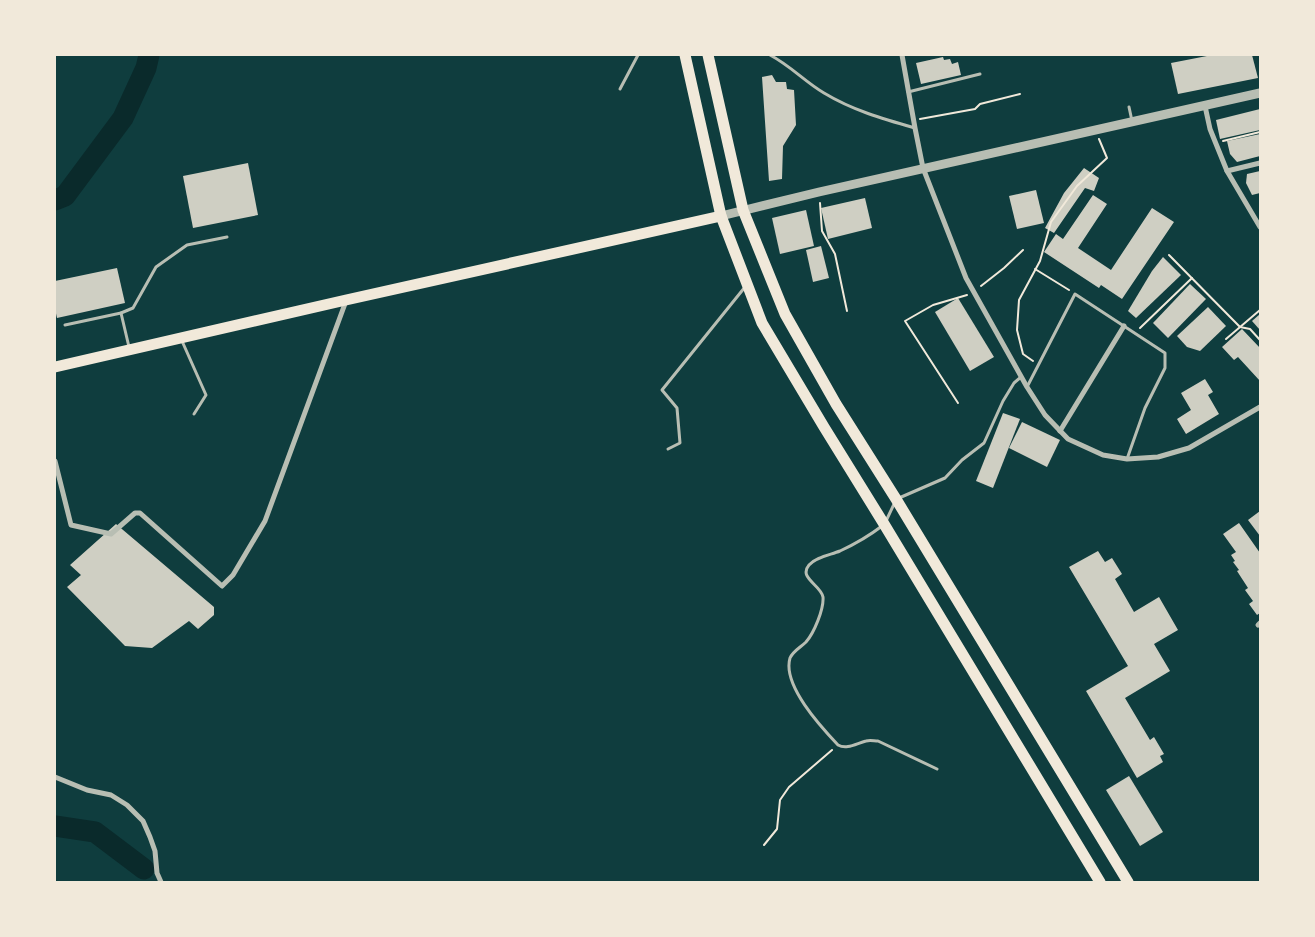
<svg xmlns="http://www.w3.org/2000/svg" width="1315" height="937" font-family="'DM Sans',sans-serif">
	<style>
		.lines { fill: none; stroke-linecap: round; stroke-linejoin: round }
		.river { stroke: #0a2a2b; stroke-width: 21 }
		.building { fill: #cfcfc3 }
		.path { stroke: #f1e9da; stroke-width: 2 }
		.service { stroke: #b8beb3; stroke-width: 3 }
		.minor { stroke: #b8beb3; stroke-width: 5 }
		.tertiary { stroke: #b8beb3; stroke-width: 9 }
		.primary { stroke: #f1e9da; stroke-width: 11 }
	</style>
	<rect width="100%" height="100%" fill="#0f3d3e"/>
	<g class="lines">
		<g class="river">
			<polyline points="55,200 65,196 123,118 146,68 149,55"/>
			<polyline points="55,826 95,832 144,869"/>
		</g>
	</g>
	<g class="building">
		<polygon points="1212,55 1252,55 1258,78 1178,94 1171,63"/>
		<polygon points="943,57 944,60 950,59 952,64 958,62 961,75 921,84 916,63"/>
		<polygon points="772,75 776,82 786,82 787,89 794,90 796,125 783,146 782,179 769,181 762,77"/>
		<polygon points="1260,109 1260,130 1220,139 1216,120"/>
		<polygon points="1260,134 1260,156 1237,162 1230,154 1227,141"/>
		<polygon points="248,163 258,215 193,228 183,176"/>
		<polygon points="1084,168 1099,178 1094,191 1085,188 1054,233 1045,228 1064,193"/>
		<polygon points="1260,171 1260,193 1252,195 1246,183 1247,174"/>
		<polygon points="1036,190 1044,223 1017,229 1009,196"/>
		<polygon points="1093,195 1107,204 1078,248 1111,270 1152,208 1174,222 1122,299 1101,285 1099,288 1044,252 1056,234 1063,239"/>
		<polygon points="865,198 872,228 828,239 821,208"/>
		<polygon points="806,210 814,246 780,254 772,218"/>
		<polygon points="821,246 829,278 813,282 806,250"/>
		<polygon points="1163,257 1181,275 1136,318 1128,311 1152,271"/>
		<polygon points="117,268 125,303 57,318 55,309 55,281"/>
		<polygon points="1190,284 1206,299 1168,338 1153,323"/>
		<polygon points="958,298 994,357 970,371 935,312"/>
		<polygon points="1208,307 1226,326 1200,351 1187,347 1177,336"/>
		<polygon points="1260,314 1260,330 1252,321"/>
		<polygon points="1242,329 1260,348 1260,381 1238,357 1234,360 1222,347"/>
		<polygon points="1205,379 1213,392 1208,395 1219,414 1186,434 1177,419 1191,410 1181,393"/>
		<polygon points="1003,413 1020,419 993,488 976,481"/>
		<polygon points="1022,422 1060,440 1047,467 1009,448"/>
		<polygon points="1260,511 1260,536 1248,520"/>
		<polygon points="1239,523 1260,553 1260,613 1257,615 1249,604 1253,601 1245,590 1248,588 1237,571 1239,570 1233,562 1235,561 1231,555 1236,552 1223,534"/>
		<polygon points="116,524 214,607 214,615 198,629 189,621 152,648 125,646 67,587 81,575 70,565"/>
		<polygon points="1098,551 1105,562 1112,558 1122,574 1115,579 1134,612 1159,597 1178,630 1154,644 1170,671 1125,698 1150,740 1154,737 1164,754 1160,756 1163,762 1137,778 1086,691 1128,666 1069,567"/>
		<polygon points="1129,776 1163,832 1140,846 1106,790"/>
	</g>
	<g class="lines">
		<g class="path">
			<polyline points="920,119 975,109 980,104 1020,94"/>
			<polyline points="1223,141 1260,132"/>
			<polyline points="820,203 822,231 835,254 847,311"/>
			<polyline points="1169,255 1240,327 1250,329 1260,340"/>
			<polyline points="1035,269 1069,290"/>
			<polyline points="981,286 1004,268 1023,250"/>
			<polyline points="1140,328 1192,278"/>
			<polyline points="1226,339 1260,310"/>
			<polyline points="1033,361 1023,354 1017,330 1019,300 1040,261 1051,222 1077,186 1107,158 1099,139"/>
			<polyline points="958,403 905,321 933,305 967,295"/>
			<polyline points="764,845 777,829 780,800 789,787 832,750"/>
		</g>
		<g class="service">
			<path d="M770 55C791 66 805 82 824 93 852 110 883 119 915 128"/>
			<polyline points="620,89 638,55"/>
			<polyline points="908,92 980,74"/>
			<polyline points="1129,107 1132,121"/>
			<polyline points="121,313 129,347"/>
			<polyline points="65,325 121,313 133,308 156,267 187,245 227,237"/>
			<polyline points="182,341 206,395 194,414"/>
			<polyline points="1027,387 1075,294 1165,353 1165,368 1145,408 1127,459"/>
			<polyline points="668,449 680,443 677,408 662,390 745,287"/>
			<polyline points="899,498 945,478 962,460 984,443 1003,401 1014,383 1021,377"/>
			<polyline points="886,521 895,502"/>
			<path d="M882 526C869 536 855 544 840 551 830 555 816 557 809 565 798 578 821 585 823 597 824 609 814 633 806 642 801 647 793 651 790 658 782 685 821 727 838 745 847 750 857 743 866 741 870 740 874 741 878 741L937 769"/>
		</g>
		<g class="minor">
			<polyline points="902,55 915,128 923,168 966,278 1027,387 1045,415 1068,439 1103,455 1127,459 1158,457 1189,448 1260,407"/>
			<polyline points="1205,106 1210,129 1227,171 1260,227"/>
			<polyline points="1227,171 1260,163"/>
			<polyline points="1060,431 1124,326"/>
			<polyline points="55,461 71,525 111,534 135,513 140,513 222,586 233,575 265,521 346,301"/>
			<polyline points="1258,625 1260,623"/>
			<polyline points="55,777 87,790 111,795 127,805 143,821 150,837 155,851 157,873 161,882"/>
		</g>
		<polyline class="tertiary" points="721,216 819,192 1260,93"/>
		<g class="primary">
			<polyline points="685,55 721,216 762,323 824,427 884,524 1100,882"/>
			<polyline points="708,55 743,210 785,314 836,404 896,499 1128,882"/>
			<polyline points="55,367 346,300 721,216"/>
		</g>
	</g>
	<rect width="1315" height="937" fill="none" stroke="#f1e9da" stroke-width="112"/>
</svg>
